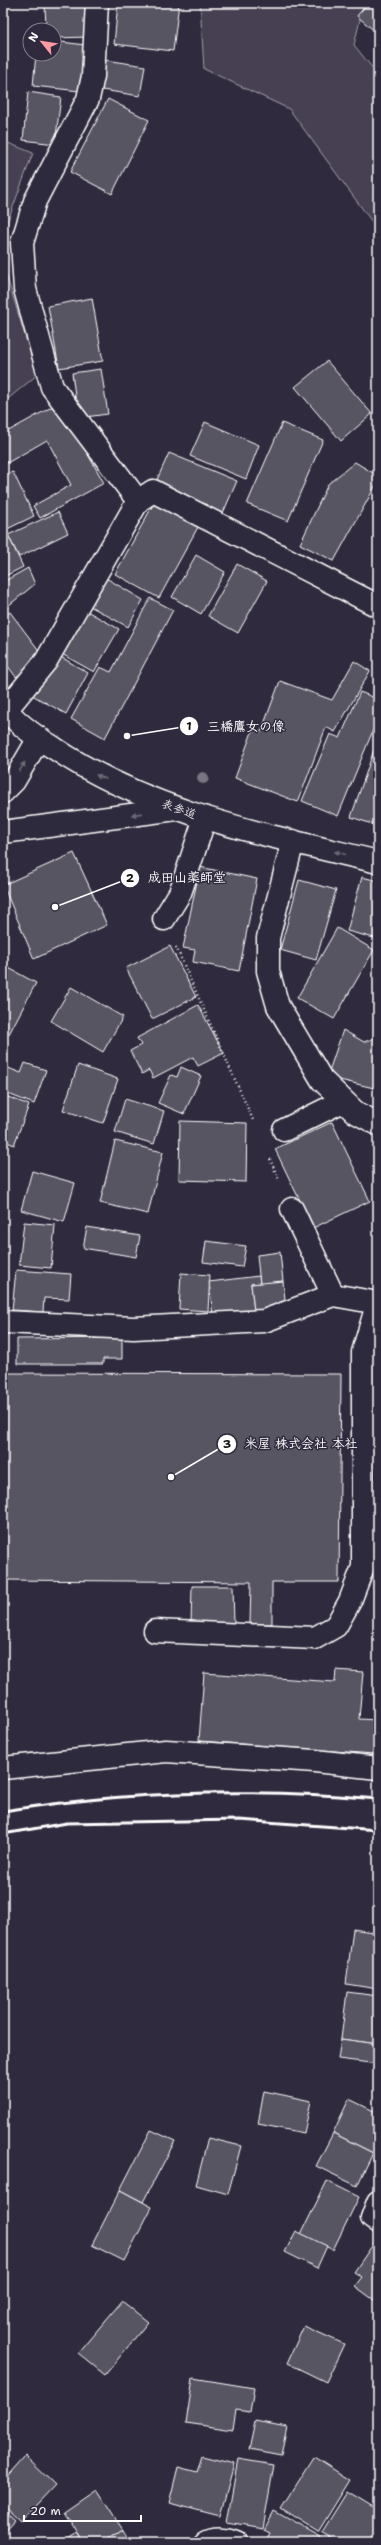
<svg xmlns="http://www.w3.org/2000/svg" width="381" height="2545" font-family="'Shantell Sans','Klee One',sans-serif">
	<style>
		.green { fill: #464152; stroke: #a2a0a8 }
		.building { fill: #595564; stroke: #fff }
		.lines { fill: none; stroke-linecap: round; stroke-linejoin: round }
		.minor-casing { stroke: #fff; stroke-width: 25 }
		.path { stroke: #fff; stroke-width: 2.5; stroke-dasharray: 1 3; stroke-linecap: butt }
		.minor { stroke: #2f2a3d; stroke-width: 22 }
		.rail { stroke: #fff; stroke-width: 3 }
		.tree { fill: #797582 }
		.oneway { fill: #6d6a77 }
		.labels { text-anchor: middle; stroke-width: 3; stroke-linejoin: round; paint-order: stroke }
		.street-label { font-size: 12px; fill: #fff; stroke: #2f2a3d }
		.leader { fill: none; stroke: #fff; stroke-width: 1.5 }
		.callout-dot { fill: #fff; stroke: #2f2a3d; stroke-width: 1.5 }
		.mark-label { font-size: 12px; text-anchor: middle; font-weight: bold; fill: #111 }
		.callout-label { font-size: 13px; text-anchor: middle; font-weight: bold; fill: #fff; stroke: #2f2a3d; stroke-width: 3; stroke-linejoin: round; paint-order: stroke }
	</style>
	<rect width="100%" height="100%" fill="#2f2a3d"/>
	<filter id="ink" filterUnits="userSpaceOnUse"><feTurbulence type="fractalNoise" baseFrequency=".025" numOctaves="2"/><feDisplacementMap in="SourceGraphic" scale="8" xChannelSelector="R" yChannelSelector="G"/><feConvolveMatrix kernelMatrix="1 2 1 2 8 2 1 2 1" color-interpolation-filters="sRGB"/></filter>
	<g filter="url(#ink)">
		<g class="green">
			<polygon points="200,3 364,3 354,45 378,75 378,230 289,109 204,69"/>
			<polygon points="3,141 33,153 3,234"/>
			<polygon points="3,264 37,375 3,403"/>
		</g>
		<g class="building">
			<polygon points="45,3 88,3 89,37 54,38 54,30 46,30"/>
			<polygon points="118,3 179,3 173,51 114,44"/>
			<polygon points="368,3 378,3 378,34 357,16"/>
			<polygon points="54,41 85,45 80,91 33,86 36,54 54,54"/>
			<polygon points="106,60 145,66 140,96 102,90"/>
			<polygon points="28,92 61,97 55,144 23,140"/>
			<polygon points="108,99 149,120 112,194 70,172"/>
			<polygon points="92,298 103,361 59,368 48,306"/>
			<polygon points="327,361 372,414 341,441 295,387"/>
			<polygon points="101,369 108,414 78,418 72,373"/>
			<polygon points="59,403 104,483 40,518 33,506 71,485 47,440 7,463 3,456 3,434"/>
			<polygon points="205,422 259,445 246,479 190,456"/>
			<polygon points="282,423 323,440 288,521 247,504"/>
			<polygon points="169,453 237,481 223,513 155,484"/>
			<polygon points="355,462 378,476 378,481 334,561 300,544 328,484"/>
			<polygon points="13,472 34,516 3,531 3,476"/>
			<polygon points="154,503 198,527 159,598 115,574"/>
			<polygon points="58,512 68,533 19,557 8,535"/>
			<polygon points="8,535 23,567 3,577 3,538"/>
			<polygon points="196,555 225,572 201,614 172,597"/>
			<polygon points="237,564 267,581 238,633 208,616"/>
			<polygon points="28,568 35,584 3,610 3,582"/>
			<polygon points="106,578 143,600 128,627 90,606"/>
			<polygon points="150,598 173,610 105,738 71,719 100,667 111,672"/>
			<polygon points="85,610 119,629 94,672 60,653"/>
			<polygon points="10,612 44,657 16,677 4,661 3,662 3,617"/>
			<polygon points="56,654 88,673 66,714 32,695"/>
			<polygon points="354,661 370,671 335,732 326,727 298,802 235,778 253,729 261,732 280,681 332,700"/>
			<polygon points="360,692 378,699 378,718 338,816 302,801 330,734 340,738"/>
			<polygon points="376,744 378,745 378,826 351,817"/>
			<polygon points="74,853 107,925 34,959 3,885"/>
			<polygon points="200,867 257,879 239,971 193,962 195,950 183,948"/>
			<polygon points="362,877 378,881 378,939 347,931"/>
			<polygon points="299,880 336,890 316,960 280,950"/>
			<polygon points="337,928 374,950 334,1019 297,998"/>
			<polygon points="170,946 196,997 152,1019 126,968"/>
			<polygon points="5,966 36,983 9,1034 3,1031"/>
			<polygon points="71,987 123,1017 103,1052 51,1021"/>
			<polygon points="198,1005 224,1053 198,1066 193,1057 153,1078 149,1070 142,1074 130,1051 141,1045 137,1038"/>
			<polygon points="343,1030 364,1042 372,1039 378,1031 378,1089 327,1077"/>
			<polygon points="25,1063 46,1070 34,1104 3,1092 3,1066 21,1073"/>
			<polygon points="78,1065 118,1079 103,1123 63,1110"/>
			<polygon points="181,1067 201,1076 184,1114 158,1103 171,1075 177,1077"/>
			<polygon points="3,1095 29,1105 14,1145 3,1140"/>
			<polygon points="125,1099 164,1111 154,1144 115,1132"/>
			<polygon points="180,1121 247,1123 246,1182 179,1180"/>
			<polygon points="332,1122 370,1201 313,1228 275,1149"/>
			<polygon points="115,1141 163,1152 148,1214 100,1203"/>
			<polygon points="32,1171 75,1183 64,1222 21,1210"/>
			<polygon points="24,1222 55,1225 51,1268 19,1265"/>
			<polygon points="87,1227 140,1236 136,1257 83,1248"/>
			<polygon points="206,1241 246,1246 242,1267 203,1262"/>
			<polygon points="280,1252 283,1281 260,1284 257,1255"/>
			<polygon points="16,1270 71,1274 69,1299 44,1298 43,1312 12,1310"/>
			<polygon points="181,1273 210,1275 208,1311 179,1309"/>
			<polygon points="259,1276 260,1284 251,1284 254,1311 213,1316 209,1282"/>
			<polygon points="283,1281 286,1308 254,1311 251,1284"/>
			<polygon points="122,1338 122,1359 103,1359 103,1364 17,1364 17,1339"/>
			<polygon points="3,1373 341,1374 339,1582 272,1582 272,1624 250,1624 251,1582 3,1580"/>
			<polygon points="192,1586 233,1586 234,1624 191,1624"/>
			<polygon points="336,1670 363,1672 359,1719 377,1720 374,1754 199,1741 204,1673 335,1682"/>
			<polygon points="353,1929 378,1933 378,1989 346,1984"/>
			<polygon points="347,1992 378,1996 378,2044 341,2039"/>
			<polygon points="341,2039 378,2044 378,2064 338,2059"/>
			<polygon points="264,2091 311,2101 304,2133 258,2124"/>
			<polygon points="349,2099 378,2113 378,2142 373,2153 333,2133"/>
			<polygon points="151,2130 175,2141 143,2202 120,2190"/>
			<polygon points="333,2133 373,2153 357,2186 316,2166"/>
			<polygon points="208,2138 241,2146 228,2194 196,2185"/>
			<polygon points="327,2181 359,2197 333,2250 301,2234"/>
			<polygon points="120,2190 152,2207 124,2261 92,2245"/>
			<polygon points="296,2231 327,2246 317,2268 285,2252"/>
			<polygon points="376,2240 378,2241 378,2303 355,2286 362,2277 354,2272"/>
			<polygon points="122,2301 148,2322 105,2375 78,2353"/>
			<polygon points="304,2326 344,2344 326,2382 287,2363"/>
			<polygon points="193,2378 254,2388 250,2412 236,2410 233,2430 186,2423"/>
			<polygon points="255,2421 287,2427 281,2455 249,2449"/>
			<polygon points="25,2456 55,2485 20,2522 3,2506 3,2481"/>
			<polygon points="202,2456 234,2464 220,2516 169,2503 178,2467 197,2472"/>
			<polygon points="314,2457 350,2480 318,2532 281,2509"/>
			<polygon points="238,2459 274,2465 263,2528 227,2522"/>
			<polygon points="96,2489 122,2529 102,2542 84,2542 64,2511"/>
			<polygon points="347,2492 378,2511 378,2532 372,2542 339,2542 322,2532"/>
			<polygon points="3,2510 15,2521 3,2534"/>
			<polygon points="274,2511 321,2537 319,2542 265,2542 270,2533 264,2530"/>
			<polygon points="122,2529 130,2542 102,2542"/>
			<polygon points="77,2532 84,2542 62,2542"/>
		</g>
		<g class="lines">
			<g class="minor-casing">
				<g id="minor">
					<polyline points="97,3 93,76 88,99 35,201 22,243 25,289 52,387 138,501"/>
					<path d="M3 706C16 723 36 737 54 748 150 813 267 835 378 862"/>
					<polyline points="6,710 46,661 138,501 153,491 378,606"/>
					<polyline points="3,792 14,781 39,738"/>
					<polyline points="3,832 176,809"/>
					<polyline points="293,841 268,938 268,971 278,1006 322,1080 355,1112 378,1124"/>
					<polyline points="164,919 180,893 205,818"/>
					<polyline points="284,1130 343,1101"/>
					<polyline points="292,1209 333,1295"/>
					<polyline points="3,1322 134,1328 264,1321 333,1295 378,1303"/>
					<polyline points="155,1631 315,1638 336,1626 350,1601 363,1567 363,1352 378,1302"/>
					<polyline points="3,1768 166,1751 315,1761 378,1768"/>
					<polyline points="378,2202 372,2218 378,2222"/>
					<path d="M205 2542C212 2537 228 2538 236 2542"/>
				</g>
			</g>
			<g class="path">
				<polyline points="176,947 253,1120"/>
				<polyline points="270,1159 279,1180"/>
			</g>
			<use href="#minor" class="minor"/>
			<g class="rail">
				<path d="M3 1811C127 1791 253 1788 378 1799"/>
				<polyline points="3,1834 67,1823 239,1820 378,1830"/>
			</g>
		</g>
		<circle class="tree" cx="203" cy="778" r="6"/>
		<defs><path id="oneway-solid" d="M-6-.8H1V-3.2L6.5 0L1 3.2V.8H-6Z"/></defs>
		<g class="oneway">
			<use href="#oneway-solid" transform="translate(22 767) rotate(-60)"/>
			<use href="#oneway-solid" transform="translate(101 777) rotate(-157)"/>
			<use href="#oneway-solid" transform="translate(137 814) rotate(172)"/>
			<use href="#oneway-solid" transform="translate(340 853) rotate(-166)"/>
		</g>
	</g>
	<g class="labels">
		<g class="street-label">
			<text transform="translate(179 809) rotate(20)" y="4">表参道</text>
		</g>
	</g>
	<path class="leader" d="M127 736L189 726M55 907L130 878M171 1477L227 1444"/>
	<g class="callout-dot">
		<circle cx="127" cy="736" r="4"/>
		<circle cx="55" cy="907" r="4"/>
		<circle cx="171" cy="1477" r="4"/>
		<circle cx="189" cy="726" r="10"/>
		<circle cx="130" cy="878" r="10"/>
		<circle cx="227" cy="1444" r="10"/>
	</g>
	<g class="mark-label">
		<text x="189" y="730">1</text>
		<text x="130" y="882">2</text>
		<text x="227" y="1448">3</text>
	</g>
	<g class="callout-label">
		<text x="246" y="731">三橋鷹女の像</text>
		<text x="187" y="882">成田山薬師堂</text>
		<text x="301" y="1448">米屋 株式会社 本社</text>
	</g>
	<rect width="381" height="2545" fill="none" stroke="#2f2a3d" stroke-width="16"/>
	<rect x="8" y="8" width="365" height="2529" fill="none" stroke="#fff" stroke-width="1.5" filter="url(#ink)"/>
	<g transform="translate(42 42) rotate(300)"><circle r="19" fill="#2f2a3d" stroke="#827f8b"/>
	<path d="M0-3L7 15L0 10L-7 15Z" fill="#ff9aa2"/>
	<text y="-6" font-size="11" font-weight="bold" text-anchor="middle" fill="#ffffff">N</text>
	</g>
	<path d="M24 2515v6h117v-6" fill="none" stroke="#ffffff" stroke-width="2"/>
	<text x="30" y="2515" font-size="12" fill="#ffffff" stroke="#2f2a3d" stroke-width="3" paint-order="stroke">20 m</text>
</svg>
